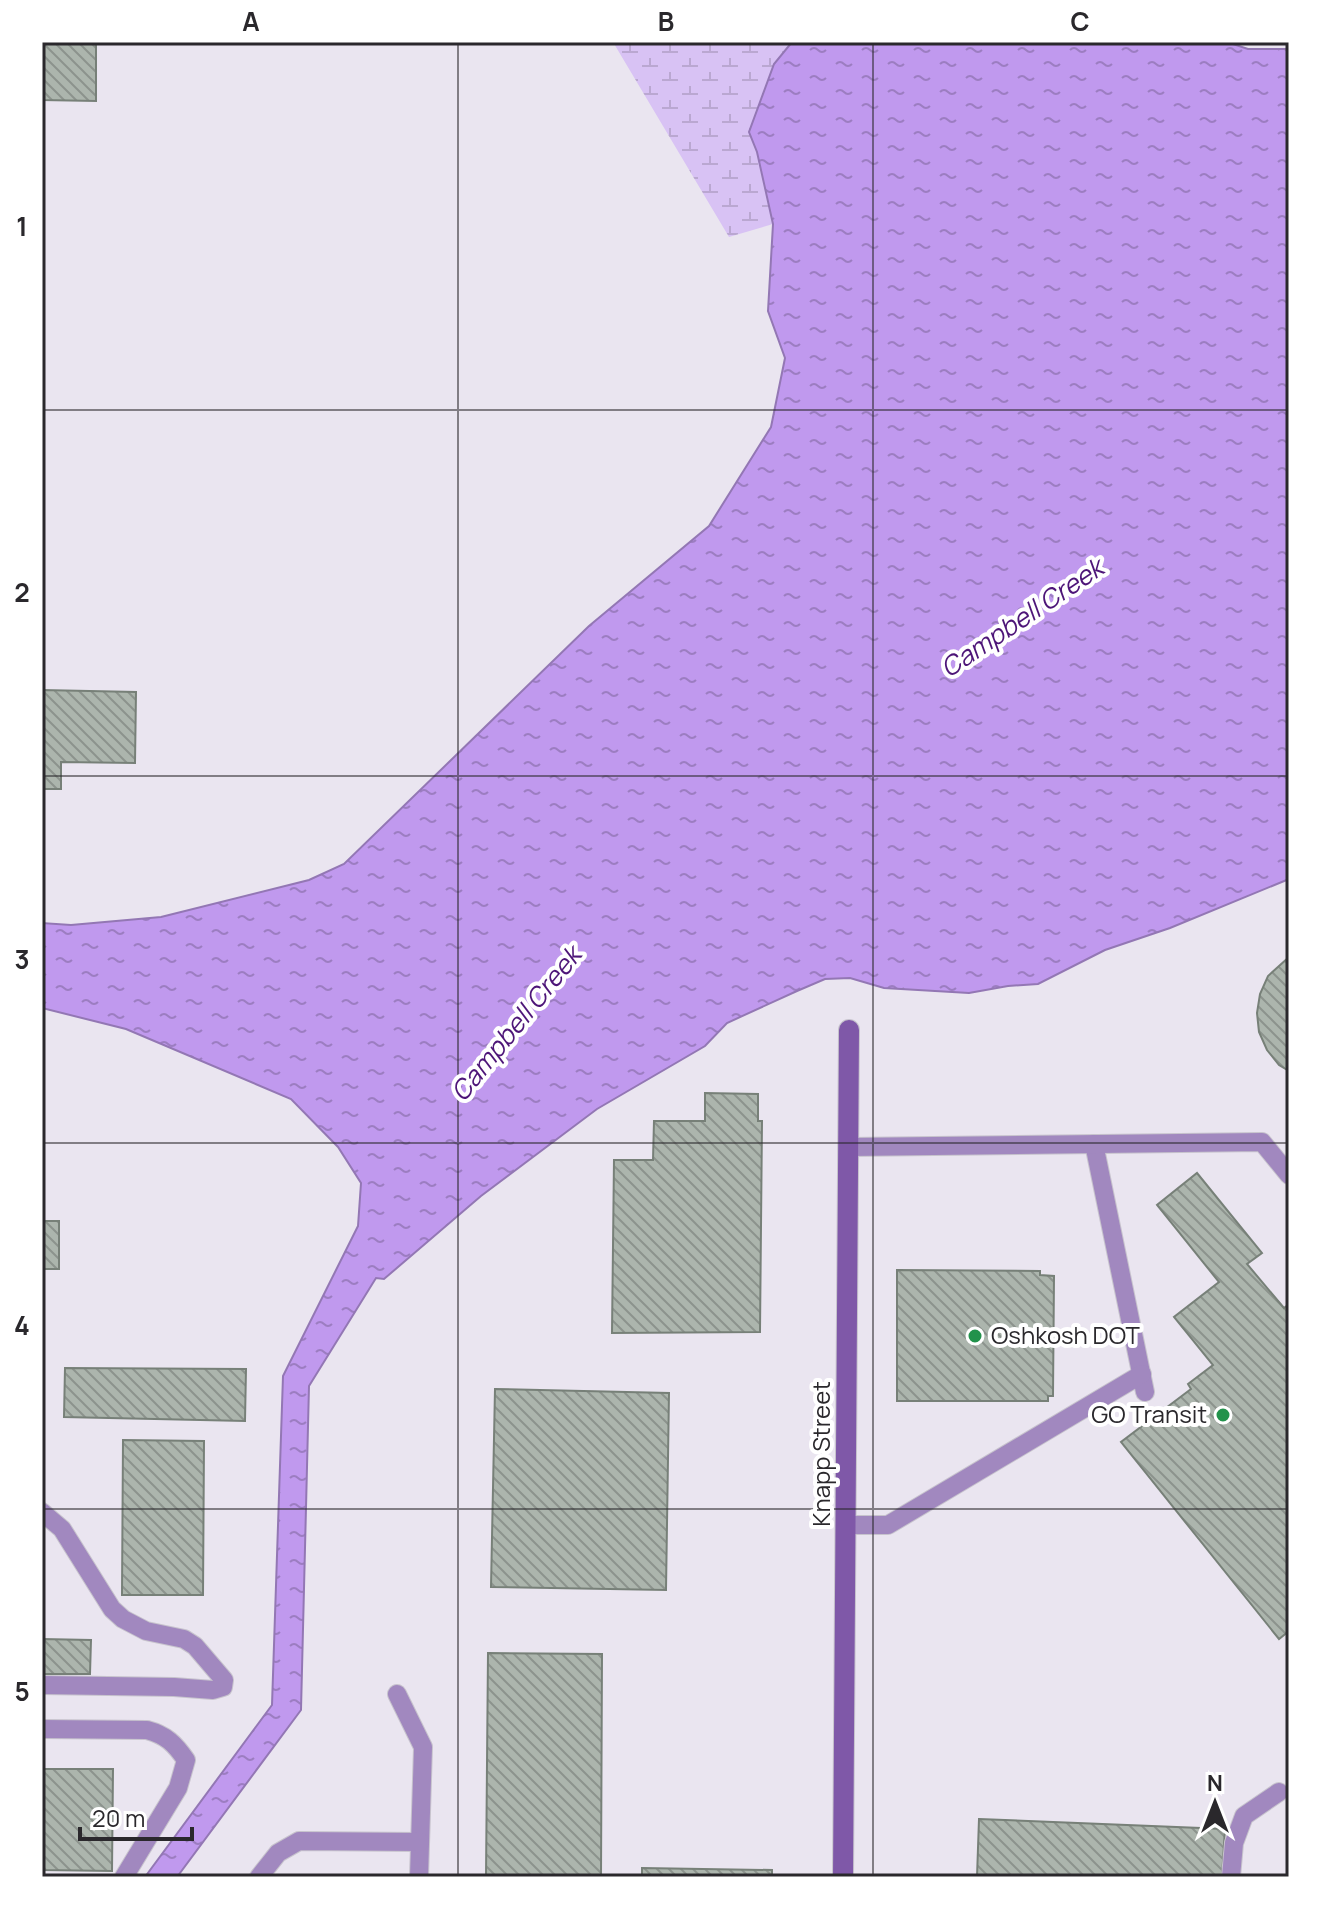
<svg xmlns="http://www.w3.org/2000/svg" width="1331" height="1919" font-family="Manrope,sans-serif">
	<style>
		.wetland { fill: url(#wetland-marsh) }
		.water { fill: url(#water-ripples); stroke: #9377b4; stroke-width: 2 }
		.building { fill: url(#building-back-hatch); stroke: #778078; stroke-width: 2 }
		.lines { fill: none; stroke-linecap: round; stroke-linejoin: round }
		.lane-casing { stroke: #c7c3cd; stroke-width: 20 }
		.secondary-casing { stroke: #c7c3cd; stroke-width: 22 }
		.lane { stroke: #a188bf; stroke-width: 18 }
		.secondary { stroke: #7f58a8; stroke-width: 20 }
		.grid { fill: none; stroke: #2a282c; stroke-width: 2; stroke-opacity: 0.55 }
		.poi-dot { fill: #22924b; stroke: #fff; stroke-width: 3 }
		.labels { text-anchor: middle; stroke-width: 8; stroke-linejoin: round; paint-order: stroke }
		.poi-label { font-size: 24px; fill: #2a282c; stroke: #fff; text-anchor: start }
		.street-label { font-size: 24px; fill: #2a282c; stroke: #fff }
		.water-label { font-size: 26px; font-style: italic; fill: #4d1578; stroke: #fff }
		.neatline { fill: none; stroke: #2a282c; stroke-width: 3 }
		.grid-label { font-size: 26px; text-anchor: middle; font-weight: bold; fill: #2a282c }
	</style>
	<defs>
		<pattern id="wetland-marsh" width="20" height="14" patternUnits="userSpaceOnUse" patternTransform="scale(2)"><rect width="20" height="14" fill="#d8c2f4"/><path d="M1 5h8M5 5V1M11 12h8M15 12V8" fill="none" stroke="#baa7d1"/></pattern>
		<pattern id="water-ripples" width="26" height="14" patternUnits="userSpaceOnUse" patternTransform="scale(2)"><rect width="26" height="14" fill="#c099ee"/><path d="M2 4q2-2 4 0t4 0M15 11q2-2 4 0t4 0" fill="none" stroke="#9c7dc1"/></pattern>
		<pattern id="building-back-hatch" width="6" height="6" patternUnits="userSpaceOnUse" patternTransform="scale(2)"><rect width="6" height="6" fill="#acb5ad"/><path d="M-1 5l2 2M0 0l6 6M5-1l2 2" fill="none" stroke="#8c938d"/></pattern>
	</defs>
	<rect width="100%" height="100%" fill="#eae5f0"/>
	<polygon class="wetland" points="613,42 792,42 774,64 749,132 757,152 773,224 729,237"/>
	<polygon class="water" points="792,42 1227,42 1248,49 1289,49 1289,879 1170,928 1105,950 1038,984 1008,986 969,993 884,988 850,978 825,979 797,991 727,1023 705,1046 597,1109 481,1196 384,1279 376,1278 309,1386 301,1710 177,1877 145,1877 272,1705 283,1376 358,1226 361,1183 338,1147 291,1099 126,1029 42,1008 42,923 71,925 161,917 309,880 344,864 589,626 709,526 771,427 785,358 768,311 773,224 757,152 749,132 774,64"/>
	<g class="building">
		<polygon points="42,42 96,42 96,101 42,100"/>
		<polygon points="42,690 136,692 135,763 61,762 61,789 42,789"/>
		<polygon points="1289,957 1289,1071 1279,1065 1267,1050 1259,1032 1257,1013 1260,994 1268,976"/>
		<polygon points="705,1093 758,1094 758,1121 762,1121 760,1332 612,1333 614,1160 653,1160 654,1121 705,1121"/>
		<polygon points="1197,1173 1262,1253 1247,1264 1284,1308 1289,1304 1289,1631 1279,1639 1121,1442 1191,1389 1188,1384 1213,1365 1174,1317 1219,1282 1157,1205"/>
		<rect x="42" y="1221" width="17" height="48"/>
		<polygon points="897,1270 1040,1271 1040,1275 1054,1276 1053,1396 1048,1396 1048,1401 897,1401"/>
		<polygon points="65,1368 246,1369 245,1421 64,1417"/>
		<polygon points="495,1389 669,1393 666,1590 491,1587"/>
		<polygon points="123,1440 204,1441 203,1595 122,1595"/>
		<polygon points="42,1639 91,1640 90,1674 42,1674"/>
		<polygon points="488,1653 602,1654 601,1877 486,1877"/>
		<polygon points="42,1769 113,1769 112,1871 42,1870"/>
		<polygon points="979,1819 1225,1829 1222,1877 977,1877"/>
		<polygon points="642,1868 772,1870 772,1877 642,1877"/>
	</g>
	<g class="lines">
		<g class="lane-casing">
			<g id="lane">
				<polyline points="1094,1144 1145,1392"/>
				<polyline points="849,1147 1262,1142 1289,1175"/>
				<polyline points="42,1512 62,1529 112,1609 123,1619 146,1631 184,1639 195,1646 224,1680 223,1687 213,1690 174,1687 42,1685"/>
				<polyline points="847,1525 888,1525 1142,1374"/>
				<polyline points="397,1694 423,1747 419,1877"/>
				<path d="M42 1729 147 1730C166 1735 175 1744 186 1760L178 1788 124 1877"/>
				<polyline points="259,1877 278,1853 299,1841 420,1842"/>
				<polyline points="1231,1877 1234,1843 1244,1816 1279,1792"/>
			</g>
		</g>
		<g class="secondary-casing">
			<polyline id="secondary" points="843,1877 849,1030"/>
		</g>
		<use href="#lane" class="lane"/>
		<use href="#secondary" class="secondary"/>
	</g>
	<path class="grid" d="M458 42V1877M873 42V1877M42 410H1289M42 776H1289M42 1143H1289M42 1509H1289"/>
	<g class="poi-dot">
		<circle cx="975" cy="1336" r="8"/>
		<circle cx="1223" cy="1415" r="8"/>
	</g>
	<g class="labels">
		<g class="poi-label">
			<text x="991" y="1344">Oshkosh DOT</text>
			<text x="1207" y="1423" text-anchor="end">GO Transit</text>
		</g>
		<g class="street-label">
			<text transform="translate(822 1454) rotate(-90)" y="8">Knapp Street</text>
		</g>
		<g class="water-label">
			<text transform="translate(1022 618) rotate(-34)" y="9">Campbell Creek</text>
			<text transform="translate(516 1024) rotate(-51)" y="9">Campbell Creek</text>
		</g>
	</g>
	<rect width="1331" height="1919" fill="none" stroke="#ffffff" stroke-width="88"/>
	<g transform="translate(1215 1803)" stroke="#ffffff" stroke-width="6" paint-order="stroke">
	<path d="M0-6L14 30L0 20L-14 30Z" fill="#2a282c"/>
	<text y="-12" font-size="22" font-weight="bold" text-anchor="middle" fill="#2a282c">N</text>
	</g>
	<path d="M80 1827v12h112v-12" fill="none" stroke="#2a282c" stroke-width="4"/>
	<text x="92" y="1827" font-size="24" fill="#2a282c" stroke="#ffffff" stroke-width="6" paint-order="stroke">20 m</text>
	<rect x="44" y="44" width="1243" height="1831" class="neatline"/>
	<g class="grid-label">
		<text x="251" y="31">A</text>
		<text x="666" y="31">B</text>
		<text x="1080" y="31">C</text>
		<text x="22" y="236">1</text>
		<text x="22" y="602">2</text>
		<text x="22" y="969">3</text>
		<text x="22" y="1335">4</text>
		<text x="22" y="1701">5</text>
	</g>
</svg>
